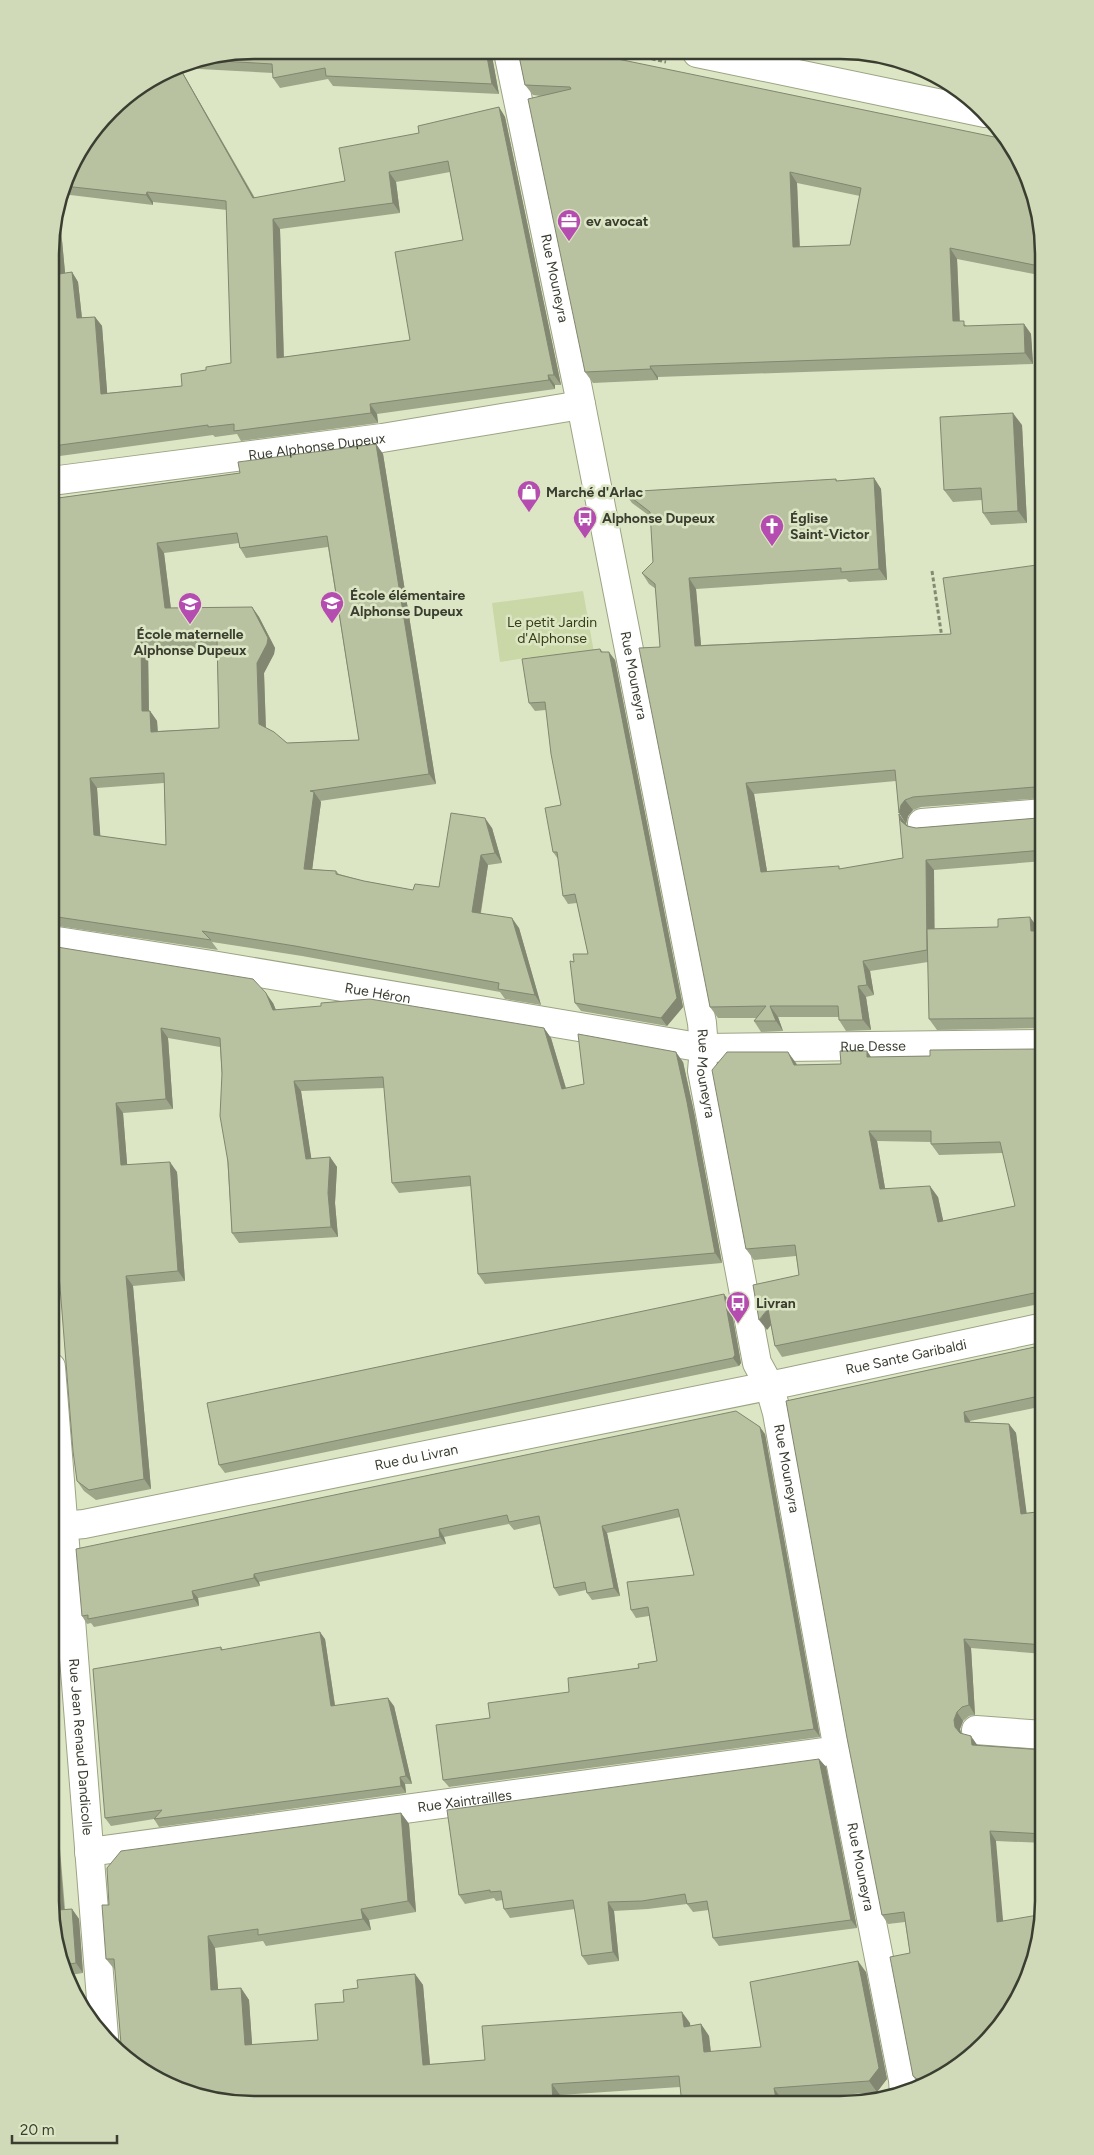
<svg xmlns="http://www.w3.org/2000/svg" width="1094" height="2155" font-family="Figtree,sans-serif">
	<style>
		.green { fill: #cad7a6 }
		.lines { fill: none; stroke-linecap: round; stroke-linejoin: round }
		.minor-casing { stroke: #9ba484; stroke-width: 30 }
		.path { stroke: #838a73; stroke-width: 3; stroke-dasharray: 4 2.5; stroke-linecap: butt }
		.minor { stroke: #fff; stroke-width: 28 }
		.wall { fill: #9ea68a; fill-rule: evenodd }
		.shaded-wall { fill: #818770 }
		.building { fill: #b8c1a0; stroke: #818770; fill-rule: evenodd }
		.labels { text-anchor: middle; stroke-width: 5; stroke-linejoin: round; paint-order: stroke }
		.poi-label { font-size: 14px; font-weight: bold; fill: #3a3e30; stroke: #dde6c4; text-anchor: start }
		.street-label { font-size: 14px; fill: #3a3e30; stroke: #dde6c4 }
		.park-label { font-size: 14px; fill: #353d13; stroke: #dde6c4 }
		.rim { fill: none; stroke: #3a3e30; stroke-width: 2.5 }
	</style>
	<rect width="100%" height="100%" fill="#dde6c4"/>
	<polygon class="green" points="583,591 595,658 533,666 531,657 500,662 492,603"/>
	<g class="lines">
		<g class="minor-casing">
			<g id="minor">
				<path id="s1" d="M508 52 578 389 702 1023 704 1048 702 1071 757 1363 769 1385 777 1413 838 1750 903 2080 904 2094"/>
				<polyline points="697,53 985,113"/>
				<path id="s2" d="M51 481 382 438 581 405"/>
				<polyline points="922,823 1044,813"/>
				<path id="s3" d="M51 940 212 965 704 1048 1044 1044"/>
				<path id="s4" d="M51 1367 104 2037"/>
				<path id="s5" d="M63 1526 84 1524 788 1382 1044 1327"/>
				<polyline points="976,1730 1044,1735"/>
				<path id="s6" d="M89 1852 838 1750"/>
			</g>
		</g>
		<g class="path">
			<polyline points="620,52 666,62"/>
			<polyline points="932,571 942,638"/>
		</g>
		<use href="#minor" class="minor"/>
	</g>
	<g class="wall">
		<path d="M254 50 491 51 499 94 333 86 328 79 280 88 273 78V73L180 68 255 198 345 181 419 133 499 107 505 117 561 385H555V389L377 414 378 423 241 441 237 434 215 437 213 435 60 456 53 446 52 228 58 206 59 208 65 273 72 272 78 282 82 318 95 317 102 326 107 393 182 386 206 370 231 363 227 210 153 202V205L62 194 71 164 176 65ZM450 172 463 240 410 340 284 357 280 229 400 213 396 182Z"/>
		<polygon points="857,54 879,54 912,65"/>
		<path d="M519 56 1044 254V276L957 259 960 321 967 326 1024 324 1031 334 1033 364 658 377V380L593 383 585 372 541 96 533 95 525 85ZM797 183 860 196 850 245 800 247Z"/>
		<polygon points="1022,425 1027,523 991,525 983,513 982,500 953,502 944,490"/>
		<path d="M376 444 383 454 436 784 320 801 321 802 312 869 336 871 339 874 364 881 413 890 439 887 492 828 502 863 488 865 481 913 519 928 541 1005 505 999 500 992 302 956 212 942 218 950 51 925V499L240 473ZM239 543 240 548 246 558 328 547 359 740 287 743 266 728 264 673 274 654 275 648 259 617 252 607 171 608 164 553ZM217 649 219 728 158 731 157 721 150 711H149L148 650ZM164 783 166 845 100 836 97 788Z"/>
		<polygon points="874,478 881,489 887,580 849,582 846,579 696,589 701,645 951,634 1044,564 1044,798 921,807 913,810 908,816 906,824 896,781 754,794 767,871 841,869 903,858 907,826 916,828 1038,818 1044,816 1044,861 934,870 934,929 1038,928 1038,931 1044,931 1044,1028 937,1030 929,1019 928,962 870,971 874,995 866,997 871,1030 846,1031 839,1020 839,1017 778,1017 783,1031 761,1032 754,1021 757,1018 718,1018 710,1007 660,647 656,589 649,584 642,573 653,562 651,517 632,503 624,492 836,479 837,481"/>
		<polygon points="600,649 603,652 615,660 683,1007 667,1026 581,1011 575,1003 574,962 588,954 577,903 568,904 563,896 558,859 553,852 561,805 546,710 535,711 529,703"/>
		<polygon points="51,946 273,1003 276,1010 544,1028 551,1038 566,1088 683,1062 694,1112 722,1263 485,1284 478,1274 471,1186 399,1193 392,1183 384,1088 301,1091 311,1159 330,1157 337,1167 335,1203 338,1237 239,1243 232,1233 220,1047 168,1038 173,1109 123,1113 127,1164 177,1172 185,1281 133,1286 151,1489 96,1500 84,1491 77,1481"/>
		<path d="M1044 1047V1159H1042L1044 1165V1303L782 1357 775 1346 771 1325 767 1330 799 1275 796 1256 754 1260 746 1249 796 1063 797 1065 841 1064 867 1051 871 1057 930 1056 1037 1049ZM877 1141 931 1142V1144L939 1155 1003 1153 1015 1206 943 1221 938 1197 885 1188Z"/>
		<polygon points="730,1302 741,1363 739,1366 225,1473 219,1465"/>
		<polygon points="1044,1345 1044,1406 970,1421 970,1422 1009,1424 1016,1433 1026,1513 1044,1511 1044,1654 971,1648 975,1715 969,1716 963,1721 960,1729 961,1734 977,1746 1044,1750 1044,1843 996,1841 954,2070 920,2087 913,2076 910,1953 905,1922 888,1924 882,1915 786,1401"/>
		<polygon points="765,1434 820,1737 449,1787 443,1780 490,1718 569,1692 657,1661 649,1616 636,1618 631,1610 694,1575 680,1517 607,1533 620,1596 592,1600 587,1593 586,1590 559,1596 554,1588 540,1524 514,1530 509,1524 444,1537 446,1544 259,1582 260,1586 198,1598 199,1606 94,1627 91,1623 87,1624 82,1616"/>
		<polygon points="50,1562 56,1626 50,1626"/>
		<polygon points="325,1639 335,1705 394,1706 412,1784 405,1784 406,1793 159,1827 154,1819 111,1826 105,1818 221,1647 223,1650"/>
		<polygon points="50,1726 65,1909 72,1909 79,1919 83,1973 70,1975 70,1986 61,1966"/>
		<polygon points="819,1759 826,1767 857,1928 719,1946 713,1938 709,1910 693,1912 687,1904 648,1909 614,1911 619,1961 588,1965 582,1956 575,1909 510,1918 504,1909 503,1900 496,1901 494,1898 465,1904 459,1895"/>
		<polygon points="401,1813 409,1824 416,1912 369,1920 371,1930 266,1946 263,1941 215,1948 218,1990 241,1988 249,2000 252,2045 318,2040 344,2002 358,1988 415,1974 423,1985 430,2064 485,2060 690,2023 690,2026 701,2024 709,2036 711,2052 761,2047 866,1972 887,2079 877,2092 782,2100 680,2087 560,2095 227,2103 115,1970 106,1959 109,1905"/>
	</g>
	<g class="shaded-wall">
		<polygon points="486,51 491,51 499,94 492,84"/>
		<polygon points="178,65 180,68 260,208 253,198"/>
		<polygon points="499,107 505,117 561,385 554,375"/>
		<polygon points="389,172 396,182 400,213 393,203"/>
		<polygon points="790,172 797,183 800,258 793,247"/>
		<polygon points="147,192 153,202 153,205 146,195"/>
		<polygon points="58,206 59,208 66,283 59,274 54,219"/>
		<polygon points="273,219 280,229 284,367 277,358"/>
		<polygon points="950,248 957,259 960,332 953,321"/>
		<polygon points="72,272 78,282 83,328 77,318"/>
		<polygon points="95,317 102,326 108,403 101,394"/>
		<polygon points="1024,324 1031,334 1033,364 1025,353"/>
		<polygon points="650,366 658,377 658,380 651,369"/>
		<polygon points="548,375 555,385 555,389 549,380"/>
		<polygon points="370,404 377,414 378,423 371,413"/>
		<polygon points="1013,413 1022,425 1027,523 1018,511"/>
		<polygon points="376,444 383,454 436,784 429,774"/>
		<polygon points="874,478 881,489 887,580 879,569"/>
		<polygon points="157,543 164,553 172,618 165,608"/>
		<polygon points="689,578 696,589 702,656 695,646"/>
		<polygon points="252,607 259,617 275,648 274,654 264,673 266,734 259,724"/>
		<polygon points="141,640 148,650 149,721 142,711"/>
		<polygon points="609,652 615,660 683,1007 667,1026 661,1018"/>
		<polygon points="150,711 157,721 158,742 151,732"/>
		<polygon points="90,778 97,788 101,845 94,835"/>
		<polygon points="746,783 754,794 769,883 761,872"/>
		<polygon points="314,792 321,802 311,879 304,869"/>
		<polygon points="905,800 913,810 908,816 906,824 899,813 901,805"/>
		<polygon points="899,814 907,825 909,831 901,821"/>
		<polygon points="485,818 492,828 502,863 495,853"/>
		<polygon points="481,855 488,865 479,922 472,912"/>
		<polygon points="926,860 934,870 935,961 927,950"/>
		<polygon points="1030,917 1038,928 1038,942 1031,931"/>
		<polygon points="512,918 519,928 541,1005 535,995"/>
		<polygon points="863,961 870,971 874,995 867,985"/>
		<polygon points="858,986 866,997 871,1030 863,1020"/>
		<polygon points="266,993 273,1003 280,1020 273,1010"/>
		<polygon points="770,1006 778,1017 783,1031 776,1021"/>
		<polygon points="161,1028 168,1038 173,1109 166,1099"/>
		<polygon points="544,1028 551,1038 569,1099 562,1089"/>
		<polygon points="867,1051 874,1062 867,1057"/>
		<polygon points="676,1052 683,1062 694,1112 722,1263 715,1253"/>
		<polygon points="788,1052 796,1063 801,1076 794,1065"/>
		<polygon points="294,1081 301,1091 313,1169 306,1159"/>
		<polygon points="116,1103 123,1113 128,1175 121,1165"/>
		<polygon points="869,1131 877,1141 887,1200 880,1189"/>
		<polygon points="1035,1148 1042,1159 1044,1165 1044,1192"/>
		<polygon points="330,1157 337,1167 335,1203 338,1237 331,1227 328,1193"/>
		<polygon points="170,1162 177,1172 185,1281 178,1271"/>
		<polygon points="930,1186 938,1197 946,1233 938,1222"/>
		<polygon points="126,1276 133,1286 151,1489 144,1479"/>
		<polygon points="724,1294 730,1302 741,1363 739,1366 733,1358"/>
		<polygon points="768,1309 775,1320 767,1330 759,1320"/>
		<polygon points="964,1412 970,1421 971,1432 965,1422"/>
		<polygon points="1009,1424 1016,1433 1028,1523 1021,1514"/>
		<polygon points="760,1427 765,1434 820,1737 814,1729"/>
		<polygon points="602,1526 607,1533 620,1596 614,1588"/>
		<polygon points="439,1529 444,1537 446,1544 440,1537"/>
		<polygon points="50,1562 51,1563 56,1626 50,1618"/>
		<polygon points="254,1574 259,1582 260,1586 254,1578"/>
		<polygon points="192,1591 198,1598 199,1606 194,1599"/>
		<polygon points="320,1632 325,1639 336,1713 331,1706"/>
		<polygon points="964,1639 971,1648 975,1715 969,1705"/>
		<polygon points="388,1698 394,1706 412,1784 406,1776"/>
		<polygon points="957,1712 963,1721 960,1729 962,1736 955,1727 954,1720"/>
		<polygon points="50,1726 65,1920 58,1910 50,1804"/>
		<polygon points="971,1736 978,1746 972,1745"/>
		<polygon points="819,1759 826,1767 857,1928 851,1920"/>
		<polygon points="400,1777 405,1784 406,1793 401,1786"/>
		<polygon points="401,1813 409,1824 416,1912 408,1901"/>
		<polygon points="990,1831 996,1841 1004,1931 997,1922"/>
		<polygon points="608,1902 614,1911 619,1961 613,1952"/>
		<polygon points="72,1909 79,1919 83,1973 76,1963"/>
		<polygon points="361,1909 369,1920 371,1930 363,1919"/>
		<polygon points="208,1936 215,1948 219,2002 211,1990"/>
		<polygon points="858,1961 866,1972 887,2079 877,2092 869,2081"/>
		<polygon points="63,1965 70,1975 70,1986 63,1971"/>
		<polygon points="415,1974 423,1985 431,2076 423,2065"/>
		<polygon points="241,1988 249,2000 253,2057 245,2045"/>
		<polygon points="682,2012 690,2023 692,2038 684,2027"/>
		<polygon points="701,2024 709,2036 712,2063 704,2052"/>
		<polygon points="552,2084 560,2095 561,2104 553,2104"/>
		<polygon points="774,2088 782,2100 783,2105 777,2105"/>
	</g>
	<g class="building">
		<polygon points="254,50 486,51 492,84 326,76 325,68 273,78 272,64 204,60"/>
		<path d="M521 52H584L1009 140 1033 189 1044 254V267L950 248 953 321H964V326L1024 324 1025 353 650 366 651 369 585 372 528 99 571 89 570 87 525 85 519 56ZM790 172 861 188 850 245 793 247Z"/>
		<path d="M176 65H178L253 198 345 181 339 148 419 133 418 126 499 107 554 375H548L549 380 370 404 371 413 234 431V424L208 427V425L53 446 52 431V228L54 219 59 274 72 272 77 318 95 317 101 394 182 386 181 374 206 370V367L231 363 226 201 147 192 146 195 64 186 71 164 119 101ZM448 161 463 240 395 252 410 340 277 358 273 219 393 203 389 172Z"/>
		<polygon points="1013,413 1018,511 983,513 981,488 944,490 940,417"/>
		<path d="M376 444 429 774 310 791 314 792 304 869 336 871V874L364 881 413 890 415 884 439 887 451 813 485 818 495 853 481 855 472 912 512 918 535 995 498 989 499 983 295 946 202 931 211 940 51 916V499L240 473 238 462ZM237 533 240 548 327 536 359 740 287 743 274 732 259 724 257 663 267 644 268 638 252 607 165 608 157 543ZM217 639 219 728 151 732 150 711H142L141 640ZM164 773 166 845 94 835 90 778Z"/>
		<polygon points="874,478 879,569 841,572 841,568 689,578 695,646 951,634 943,578 1044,564 1044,789 1035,787 913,797 905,800 901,805 899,813 895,770 746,783 761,872 839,866 839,869 903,858 899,814 901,821 907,826 916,828 1038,818 1044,816 1044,850 926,860 927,950 863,961 867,985 858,986 863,1020 839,1020 838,1006 770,1006 776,1021 754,1021 766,1006 710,1007 639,648 660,647 655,584 642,573 653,562 650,512 624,492 836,479 836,481"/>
		<polygon points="600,649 601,652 609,652 677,998 661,1018 575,1003 570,961 574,962 573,954 588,954 575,894 563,896 557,852 553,852 545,808 561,805 551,754 545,702 529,703 522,659"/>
		<polygon points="1030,917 1031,931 1044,931 1044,1020 1037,1018 929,1019 927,929 998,927 998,919"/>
		<polygon points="51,946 253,979 266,993 273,1010 321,1006 321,1003 370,999 544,1028 562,1089 584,1084 578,1034 676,1052 687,1102 715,1253 478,1274 470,1176 392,1183 383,1077 294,1081 306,1159 330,1157 328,1193 331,1227 232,1233 228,1162 220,1116 222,1073 220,1038 161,1028 166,1099 116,1103 121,1165 170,1162 178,1271 126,1276 144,1479 89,1490 77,1481 73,1451 51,1173"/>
		<path d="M1044 1047V1148H1035L1044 1192V1291L775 1346 768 1309 759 1320 753 1285 799 1275 795 1245 746 1249 712 1070 727 1052H788L794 1065 841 1064 840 1051H867V1057L930 1056V1050L1037 1049ZM869 1131H931V1144L1000 1142 1015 1206 938 1222 930 1186 880 1189Z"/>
		<polygon points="724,1294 735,1355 733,1358 219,1465 207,1403"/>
		<polygon points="1044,1345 1044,1395 964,1412 965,1422 1009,1424 1021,1514 1044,1511 1044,1645 964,1639 969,1705 962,1707 957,1712 954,1720 955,1727 960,1733 971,1736 972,1745 1044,1750 1044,1834 990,1831 997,1922 1044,1914 1044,1915 1029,1979 1002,2025 954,2070 939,2078 917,2079 913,2076 890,1957 910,1953 904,1912 882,1915 847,1738 786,1401"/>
		<polygon points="736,1411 760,1427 814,1729 443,1780 436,1725 490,1718 488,1703 569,1692 568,1678 639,1668 638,1664 657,1661 648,1607 631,1610 627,1582 694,1575 678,1509 602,1526 614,1588 587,1593 585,1582 554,1588 539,1516 509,1522 507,1515 439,1529 440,1537 254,1574 254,1578 192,1591 194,1599 88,1619 88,1615 82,1616 76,1549"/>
		<polygon points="320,1632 331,1706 388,1698 406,1776 400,1777 401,1786 154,1819 162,1810 105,1818 93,1669 221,1647 221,1650"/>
		<polygon points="819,1759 851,1920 713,1938 707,1901 687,1904 685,1894 642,1901 608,1902 613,1952 582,1956 573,1900 504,1909 501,1891 490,1892 490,1890 459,1895 447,1810"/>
		<polygon points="50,1804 58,1910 72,1909 76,1963 63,1965 63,1971 61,1966 50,1901"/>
		<polygon points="401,1813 408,1901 361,1909 363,1919 258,1935 258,1929 208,1936 211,1990 241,1988 245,2045 318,2040 315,2004 344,2002 343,1990 358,1988 357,1980 415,1974 423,2065 485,2060 482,2026 682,2012 684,2027 701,2024 704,2052 761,2047 750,1982 858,1961 879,2068 869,2081 774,2088 777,2105 682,2105 679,2076 552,2084 553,2104 227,2103 176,2089 122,2056 114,1959 106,1959 102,1905 109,1905 107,1868 121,1851"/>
	</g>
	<defs>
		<g id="office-pin" transform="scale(1.25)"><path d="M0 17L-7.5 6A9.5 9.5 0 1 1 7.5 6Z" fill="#b54db0" stroke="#dde6c4"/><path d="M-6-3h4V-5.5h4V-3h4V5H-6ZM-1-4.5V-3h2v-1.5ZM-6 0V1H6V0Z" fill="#fff"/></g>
		<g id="shop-pin" transform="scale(1.25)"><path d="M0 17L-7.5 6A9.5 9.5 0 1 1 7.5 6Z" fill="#b54db0" stroke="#dde6c4"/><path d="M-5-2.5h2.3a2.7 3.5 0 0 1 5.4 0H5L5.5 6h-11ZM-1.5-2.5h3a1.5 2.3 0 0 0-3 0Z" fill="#fff"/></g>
		<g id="bus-pin" transform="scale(1.25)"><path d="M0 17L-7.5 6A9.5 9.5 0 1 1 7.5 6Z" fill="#b54db0" stroke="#dde6c4"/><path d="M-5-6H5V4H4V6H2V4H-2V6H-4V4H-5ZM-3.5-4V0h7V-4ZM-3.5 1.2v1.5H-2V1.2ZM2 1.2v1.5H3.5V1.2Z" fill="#fff"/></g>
		<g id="church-pin" transform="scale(1.25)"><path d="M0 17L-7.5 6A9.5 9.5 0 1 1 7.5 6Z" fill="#b54db0" stroke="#dde6c4"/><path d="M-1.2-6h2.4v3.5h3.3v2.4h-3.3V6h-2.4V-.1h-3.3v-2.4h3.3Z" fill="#fff"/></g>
		<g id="school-pin" transform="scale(1.25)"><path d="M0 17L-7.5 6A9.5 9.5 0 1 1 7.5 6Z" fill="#b54db0" stroke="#dde6c4"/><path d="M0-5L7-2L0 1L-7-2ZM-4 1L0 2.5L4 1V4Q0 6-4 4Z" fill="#fff"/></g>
	</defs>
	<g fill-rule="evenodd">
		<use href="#office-pin" x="569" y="221"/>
		<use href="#shop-pin" x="529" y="492"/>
		<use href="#bus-pin" x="585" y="518"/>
		<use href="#church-pin" x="772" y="526"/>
		<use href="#school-pin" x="332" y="603"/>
		<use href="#school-pin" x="190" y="604"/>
		<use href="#bus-pin" x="738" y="1303"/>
	</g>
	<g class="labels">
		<g class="poi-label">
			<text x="586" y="226">ev avocat</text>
			<text x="546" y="497">Marché d'Arlac</text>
			<text x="602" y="523">Alphonse Dupeux</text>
			<text x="790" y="523">Église<tspan x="790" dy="16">Saint-Victor</tspan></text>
			<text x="350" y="600">École élémentaire<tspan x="350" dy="16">Alphonse Dupeux</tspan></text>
			<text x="190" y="639" text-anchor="middle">École maternelle<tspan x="190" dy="16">Alphonse Dupeux</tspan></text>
			<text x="756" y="1308">Livran</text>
		</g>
		<g class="street-label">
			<text dy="5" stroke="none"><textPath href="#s1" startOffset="231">Rue Mouneyra</textPath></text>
			<text dy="5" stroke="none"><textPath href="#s2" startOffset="268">Rue Alphonse Dupeux</textPath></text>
			<text dy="5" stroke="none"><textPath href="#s1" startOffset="636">Rue Mouneyra</textPath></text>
			<text dy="5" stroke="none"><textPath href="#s3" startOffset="331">Rue Héron</textPath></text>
			<text dy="5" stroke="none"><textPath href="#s3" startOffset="831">Rue Desse</textPath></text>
			<text dy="5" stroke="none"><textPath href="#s1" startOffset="1041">Rue Mouneyra</textPath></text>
			<text dy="5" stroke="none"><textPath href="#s5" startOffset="860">Rue Sante Garibaldi</textPath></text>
			<text dy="5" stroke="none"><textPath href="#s5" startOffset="360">Rue du Livran</textPath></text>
			<text dy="5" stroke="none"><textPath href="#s1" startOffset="1446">Rue Mouneyra</textPath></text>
			<text dy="5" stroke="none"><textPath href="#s4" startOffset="381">Rue Jean Renaud Dandicolle</textPath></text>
			<text dy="5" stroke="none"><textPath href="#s6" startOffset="379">Rue Xaintrailles</textPath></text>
			<text dy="5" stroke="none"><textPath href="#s1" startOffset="1851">Rue Mouneyra</textPath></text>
		</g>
		<g class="park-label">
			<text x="552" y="627">Le petit Jardin<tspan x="552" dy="16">d'Alphonse</tspan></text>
		</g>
	</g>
	<path d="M0 0H1094V2155H0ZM254 59H840A195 195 0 0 1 1035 254V1901A195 195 0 0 1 840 2096H254A195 195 0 0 1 59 1901V254A195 195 0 0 1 254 59Z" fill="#d0d9b8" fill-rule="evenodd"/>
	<path class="rim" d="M254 59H840A195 195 0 0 1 1035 254V1901A195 195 0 0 1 840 2096H254A195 195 0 0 1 59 1901V254A195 195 0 0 1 254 59Z"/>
	<path d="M12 2135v8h105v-8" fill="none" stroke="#3a3e30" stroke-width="2.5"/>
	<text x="20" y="2135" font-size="15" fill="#3a3e30" stroke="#dde6c4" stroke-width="4" paint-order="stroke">20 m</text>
</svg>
